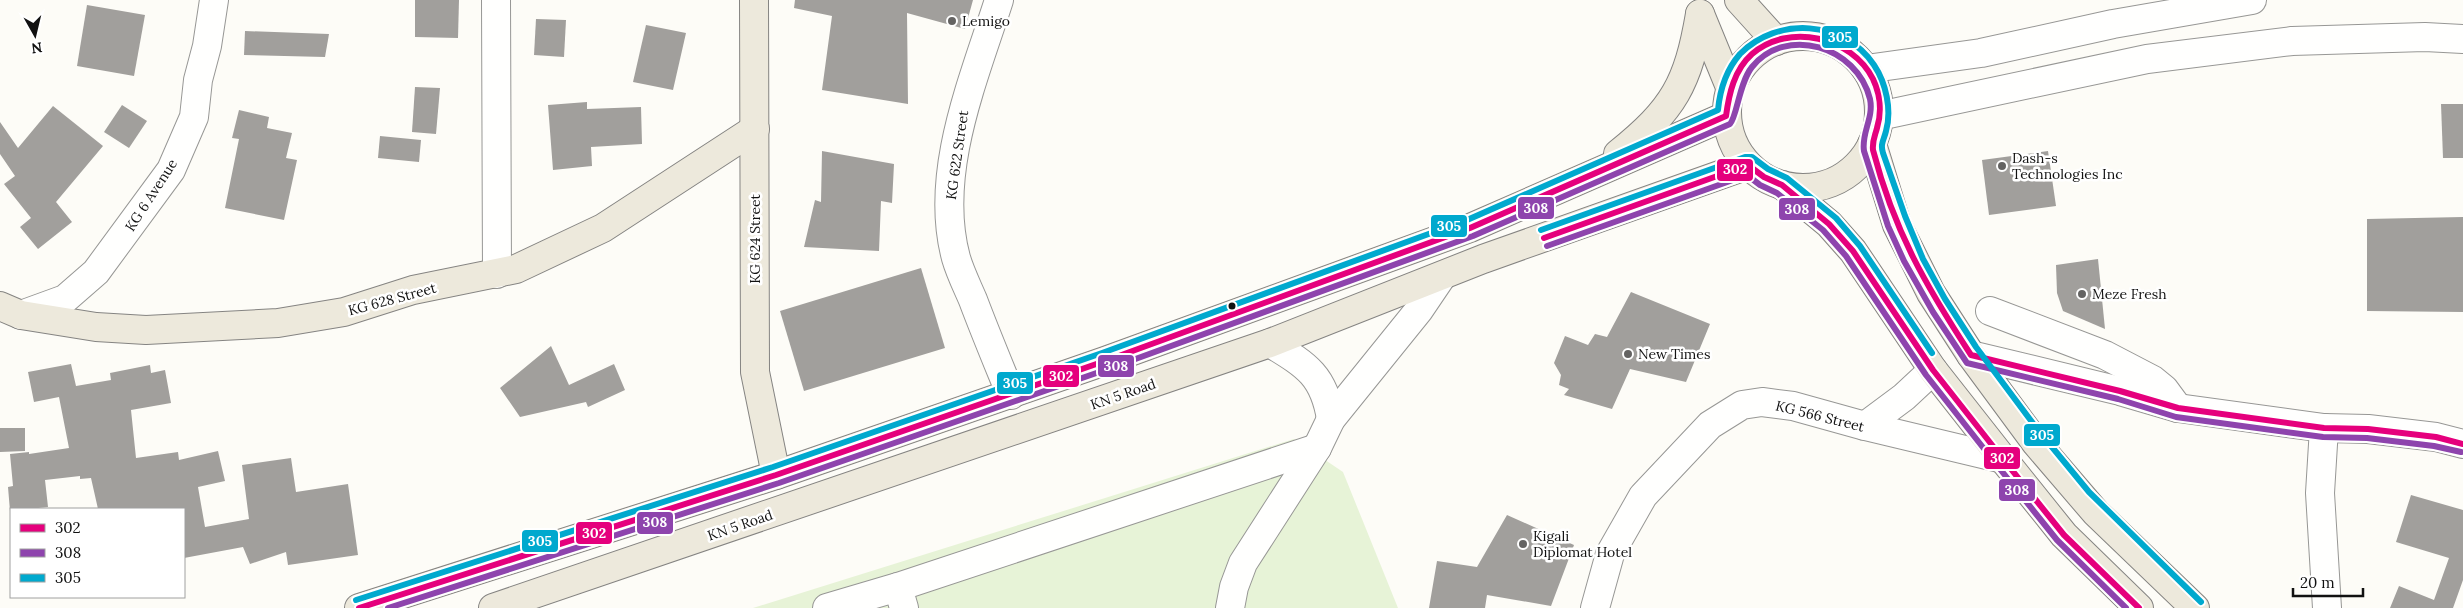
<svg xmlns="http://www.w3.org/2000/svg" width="2463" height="608" font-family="Lora,serif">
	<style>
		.green { fill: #e7f3d7 }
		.building { fill: #a19f9c }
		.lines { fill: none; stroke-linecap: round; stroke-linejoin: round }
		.minor-casing { stroke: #979795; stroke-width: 30 }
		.major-casing { stroke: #858482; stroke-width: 30 }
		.minor { stroke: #fffffe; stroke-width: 28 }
		.major { stroke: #ede9dc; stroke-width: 28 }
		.bus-1-casing { stroke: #fff; stroke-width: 10 }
		.bus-2-casing { stroke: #fff; stroke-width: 10 }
		.bus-3-casing { stroke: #fff; stroke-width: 10 }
		.bus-1 { stroke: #e5007d; stroke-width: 6 }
		.bus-2 { stroke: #8e44ad; stroke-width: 6 }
		.bus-3 { stroke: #00a9ce; stroke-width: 6 }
		.poi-dot { fill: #646362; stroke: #fff; stroke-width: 2 }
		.bus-dot { fill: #111; stroke: #fff; stroke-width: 2 }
		.labels { text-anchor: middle; stroke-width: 5; stroke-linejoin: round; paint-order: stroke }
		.poi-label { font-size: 14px; fill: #111; stroke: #fff; text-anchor: start }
		.street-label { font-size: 14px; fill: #111; stroke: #fff }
		.line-badge { stroke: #fff; stroke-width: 2 }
		.badge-label { font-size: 14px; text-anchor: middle; font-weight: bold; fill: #fff }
	</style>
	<rect width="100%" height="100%" fill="#fdfcf7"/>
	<polygon class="green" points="1294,439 1343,472 1398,608 753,608"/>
	<g class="building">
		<polygon points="415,0 459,0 458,38 415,37"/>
		<polygon points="795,0 973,0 965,29 907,13 908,104 822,90 832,16 794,8"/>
		<polygon points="87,5 145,15 134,76 77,66"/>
		<polygon points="536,19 566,20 564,57 534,55"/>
		<polygon points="646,25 686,33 673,90 633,82"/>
		<polygon points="245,31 329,34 325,57 244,55"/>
		<polygon points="415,87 440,88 436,134 412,132"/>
		<polygon points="587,102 587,109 641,107 642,144 591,147 592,166 553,170 548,105"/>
		<polygon points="2441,104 2463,104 2463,158 2443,158"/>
		<polygon points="122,105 147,121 129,148 104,132"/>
		<polygon points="53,106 103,146 56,202 72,222 38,249 20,227 31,218 4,184 15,176 0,154 0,122 18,148"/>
		<polygon points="239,110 269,117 267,128 292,133 286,158 297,160 284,220 225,208 239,139 232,138"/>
		<polygon points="380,136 421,140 419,162 378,158"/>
		<polygon points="822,151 894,164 892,203 881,201 879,251 804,247 815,200 821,202"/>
		<polygon points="2048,151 2056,206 1989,215 1982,160"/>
		<polygon points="2463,217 2463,312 2367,311 2367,219"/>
		<polygon points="2098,259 2105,329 2063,311 2057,293 2056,265"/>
		<polygon points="921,268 945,348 804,391 780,311"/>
		<polygon points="1631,292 1710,324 1686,382 1630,369 1612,409 1564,395 1569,389 1559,385 1561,375 1554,363 1565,336 1588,345 1595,334 1607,337"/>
		<polygon points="551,346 569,385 614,364 625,390 588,407 586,402 520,417 500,388"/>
		<polygon points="71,364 76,386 111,380 110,373 150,365 151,373 165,370 171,403 131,410 136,458 178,452 179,460 218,451 225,481 198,487 205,527 249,519 242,465 291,458 296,492 348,484 358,555 288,565 286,552 250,564 243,547 184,558 184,509 98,509 91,478 80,479 80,476 45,480 48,507 10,511 8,487 13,486 10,454 29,452 29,454 69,448 59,397 34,402 28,372"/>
		<polygon points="0,428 25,428 25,451 0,452"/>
		<polygon points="2411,495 2463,510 2463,580 2453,608 2390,608 2399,586 2434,600 2449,558 2396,542"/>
		<polygon points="1507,515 1574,545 1551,606 1487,595 1485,608 1429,608 1437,561 1477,567"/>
	</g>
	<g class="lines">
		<g class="minor-casing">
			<g id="minor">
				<polyline points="496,0 497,274"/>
				<path d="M999 0C974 79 933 173 956 258 960 272 967 286 973 300 985 332 998 363 1011 395"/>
				<polyline points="1866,69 1981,53 2113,24 2252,0"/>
				<polyline points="1879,116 2147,59 2292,41 2425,37 2463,39"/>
				<polyline points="1990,311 2105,355 2153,380 2164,389 2178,408"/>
				<polyline points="21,315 65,299 96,272 171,170 194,117 198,80 207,46 214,0"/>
				<path d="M1270 343C1306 365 1324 375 1331 419"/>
				<polyline points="1971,355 2120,391 2178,408 2324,428 2368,429 2436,437 2463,444"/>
				<polyline points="1865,426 1904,397 1933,370"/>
				<polyline points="2324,428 2320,493 2327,608"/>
				<polyline points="827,608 898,587"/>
				<polyline points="904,608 898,587 1317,448"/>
				<polyline points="1230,608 1234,587 1243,563 1317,448 1331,419 1419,310 1442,276"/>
				<polyline points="1595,608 1610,554 1643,496 1710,425 1742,405 1762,402 1793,406 1865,426 2003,459"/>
			</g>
		</g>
		<g class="major-casing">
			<g id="major">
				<polyline points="754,0 755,372 776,475"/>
				<polyline points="1739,0 1776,41"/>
				<polyline points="1700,14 1730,87"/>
				<circle cx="1803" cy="112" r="76"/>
				<polyline points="1872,144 1897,225 1931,293 1971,355 2036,443 2096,513 2195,608"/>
				<path d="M1618 154C1674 109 1688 84 1700 14"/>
				<polyline points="1782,185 1829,224 1853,251 1933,370 2003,459 2064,535 2139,608"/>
				<polyline points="0,306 21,315 96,327 146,330 278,323 344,312 413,290 516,269 603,228 755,129"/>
				<polyline points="359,608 776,475 1105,361 1470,228 1726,116"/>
				<polyline points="493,608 1270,343 1483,259 1748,165"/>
			</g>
		</g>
		<use href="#minor" class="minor"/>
		<use href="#major" class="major"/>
		<g class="bus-1-casing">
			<g id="bus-1">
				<polyline points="1544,238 1748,165 1764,177 1782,185 1829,224 1853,251 1933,370 2003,459 2064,535 2139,608"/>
				<path d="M359 608 776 475 1105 361 1470 228 1726 116C1729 94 1734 70 1752 54 1789 22 1852 37 1873 79 1880 94 1882 112 1877 128 1875 136 1872 141 1873 150 1894 231 1926 286 1971 355L2120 391 2178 408 2324 428 2368 429 2436 437 2463 444"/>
			</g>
		</g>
		<g class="bus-2-casing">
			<g id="bus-2">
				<polyline points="1547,246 1747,175 1760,185 1777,193 1823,230 1846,256 1926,375 1996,464 2057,540 2126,608"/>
				<path d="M388 608 779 483 1108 369 1473 236 1730 124C1737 117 1739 83 1752 67 1786 25 1857 46 1870 99 1874 118 1861 133 1864 151L1888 226 1904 261 1933 312 1967 363 2118 399 2176 417 2323 437 2367 438 2434 446 2461 452"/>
			</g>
		</g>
		<g class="bus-3-casing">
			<g id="bus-3">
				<polyline points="1541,230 1745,157 1752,157 1768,169 1787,178 1836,218 1860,246 1932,353"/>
				<path d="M356 600 773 467 1102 353 1467 220 1718 110C1720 89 1726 70 1740 54 1777 16 1844 20 1874 65 1886 83 1892 110 1886 131 1884 140 1880 143 1883 153L1905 216 1923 259 1945 299 1976 347 2038 430 2089 492 2201 602"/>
			</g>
		</g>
		<use href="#bus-1" class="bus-1"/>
		<use href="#bus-2" class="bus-2"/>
		<use href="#bus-3" class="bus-3"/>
	</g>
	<g class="poi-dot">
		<circle cx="952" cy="21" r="5"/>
		<circle cx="2002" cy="166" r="5"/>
		<circle cx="2082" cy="294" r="5"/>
		<circle cx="1628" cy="354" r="5"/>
		<circle cx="1523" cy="544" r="5"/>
	</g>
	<circle class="bus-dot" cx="1232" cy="306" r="4.5"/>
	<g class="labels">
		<g class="poi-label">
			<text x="962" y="26">Lemigo</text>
			<text x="2012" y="163">Dash-s<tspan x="2012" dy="16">Technologies Inc</tspan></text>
			<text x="2092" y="299">Meze Fresh</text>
			<text x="1638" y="359">New Times</text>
			<text x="1533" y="541">Kigali<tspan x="1533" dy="16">Diplomat Hotel</tspan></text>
		</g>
		<g class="street-label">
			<text transform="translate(957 155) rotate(-82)" y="5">KG 622 Street</text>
			<text transform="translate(151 195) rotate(-57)" y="5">KG 6 Avenue</text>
			<text transform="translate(755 239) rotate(-90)" y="5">KG 624 Street</text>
			<text transform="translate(392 299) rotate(-15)" y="5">KG 628 Street</text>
			<text transform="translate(1123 394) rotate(-19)" y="5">KN 5 Road</text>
			<text transform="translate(1820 416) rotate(14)" y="5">KG 566 Street</text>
			<text transform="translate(740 525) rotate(-19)" y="5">KN 5 Road</text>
		</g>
	</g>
	<g class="line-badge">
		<rect x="1821" y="25" width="38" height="24" rx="5" fill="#00a9ce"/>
		<rect x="1716" y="158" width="38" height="24" rx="5" fill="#e5007d"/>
		<rect x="1517" y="196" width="38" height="24" rx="5" fill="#8e44ad"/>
		<rect x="1778" y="197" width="38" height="24" rx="5" fill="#8e44ad"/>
		<rect x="1430" y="214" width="38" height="24" rx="5" fill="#00a9ce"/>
		<rect x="1097" y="354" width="38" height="24" rx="5" fill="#8e44ad"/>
		<rect x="1042" y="364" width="38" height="24" rx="5" fill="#e5007d"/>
		<rect x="996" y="371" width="38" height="24" rx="5" fill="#00a9ce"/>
		<rect x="2023" y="423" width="38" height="24" rx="5" fill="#00a9ce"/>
		<rect x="1983" y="446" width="38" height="24" rx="5" fill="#e5007d"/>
		<rect x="1998" y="478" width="38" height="24" rx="5" fill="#8e44ad"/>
		<rect x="636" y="511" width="38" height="24" rx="5" fill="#8e44ad"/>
		<rect x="575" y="521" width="38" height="24" rx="5" fill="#e5007d"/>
		<rect x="521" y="529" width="38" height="24" rx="5" fill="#00a9ce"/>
	</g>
	<g class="badge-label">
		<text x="1840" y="42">305</text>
		<text x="1735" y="174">302</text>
		<text x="1536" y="213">308</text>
		<text x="1797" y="214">308</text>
		<text x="1449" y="231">305</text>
		<text x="1116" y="371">308</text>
		<text x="1061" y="381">302</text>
		<text x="1015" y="388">305</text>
		<text x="2042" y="440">305</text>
		<text x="2002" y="463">302</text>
		<text x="2017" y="495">308</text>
		<text x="655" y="527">308</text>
		<text x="594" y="538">302</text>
		<text x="540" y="546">305</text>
	</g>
	<rect x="10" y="508" width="175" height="90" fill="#ffffff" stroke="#a0a0a0"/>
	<rect x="20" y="524" width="25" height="8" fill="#e5007d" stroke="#a0a0a0"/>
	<text x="55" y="533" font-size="15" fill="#111111">302</text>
	<rect x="20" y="549" width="25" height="8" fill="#8e44ad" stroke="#a0a0a0"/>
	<text x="55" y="558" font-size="15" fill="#111111">308</text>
	<rect x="20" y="574" width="25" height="8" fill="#00a9ce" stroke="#a0a0a0"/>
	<text x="55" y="583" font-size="15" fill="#111111">305</text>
	<g transform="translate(35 35) rotate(172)" stroke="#ffffff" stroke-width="4" paint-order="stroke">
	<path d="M0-4L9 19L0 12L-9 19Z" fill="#111111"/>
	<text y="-8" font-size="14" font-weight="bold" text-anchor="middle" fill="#111111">N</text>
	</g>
	<path d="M2293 588v8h70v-8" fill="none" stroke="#111111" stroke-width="2.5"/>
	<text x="2300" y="588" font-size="15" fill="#111111" stroke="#ffffff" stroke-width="4" paint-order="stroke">20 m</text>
</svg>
